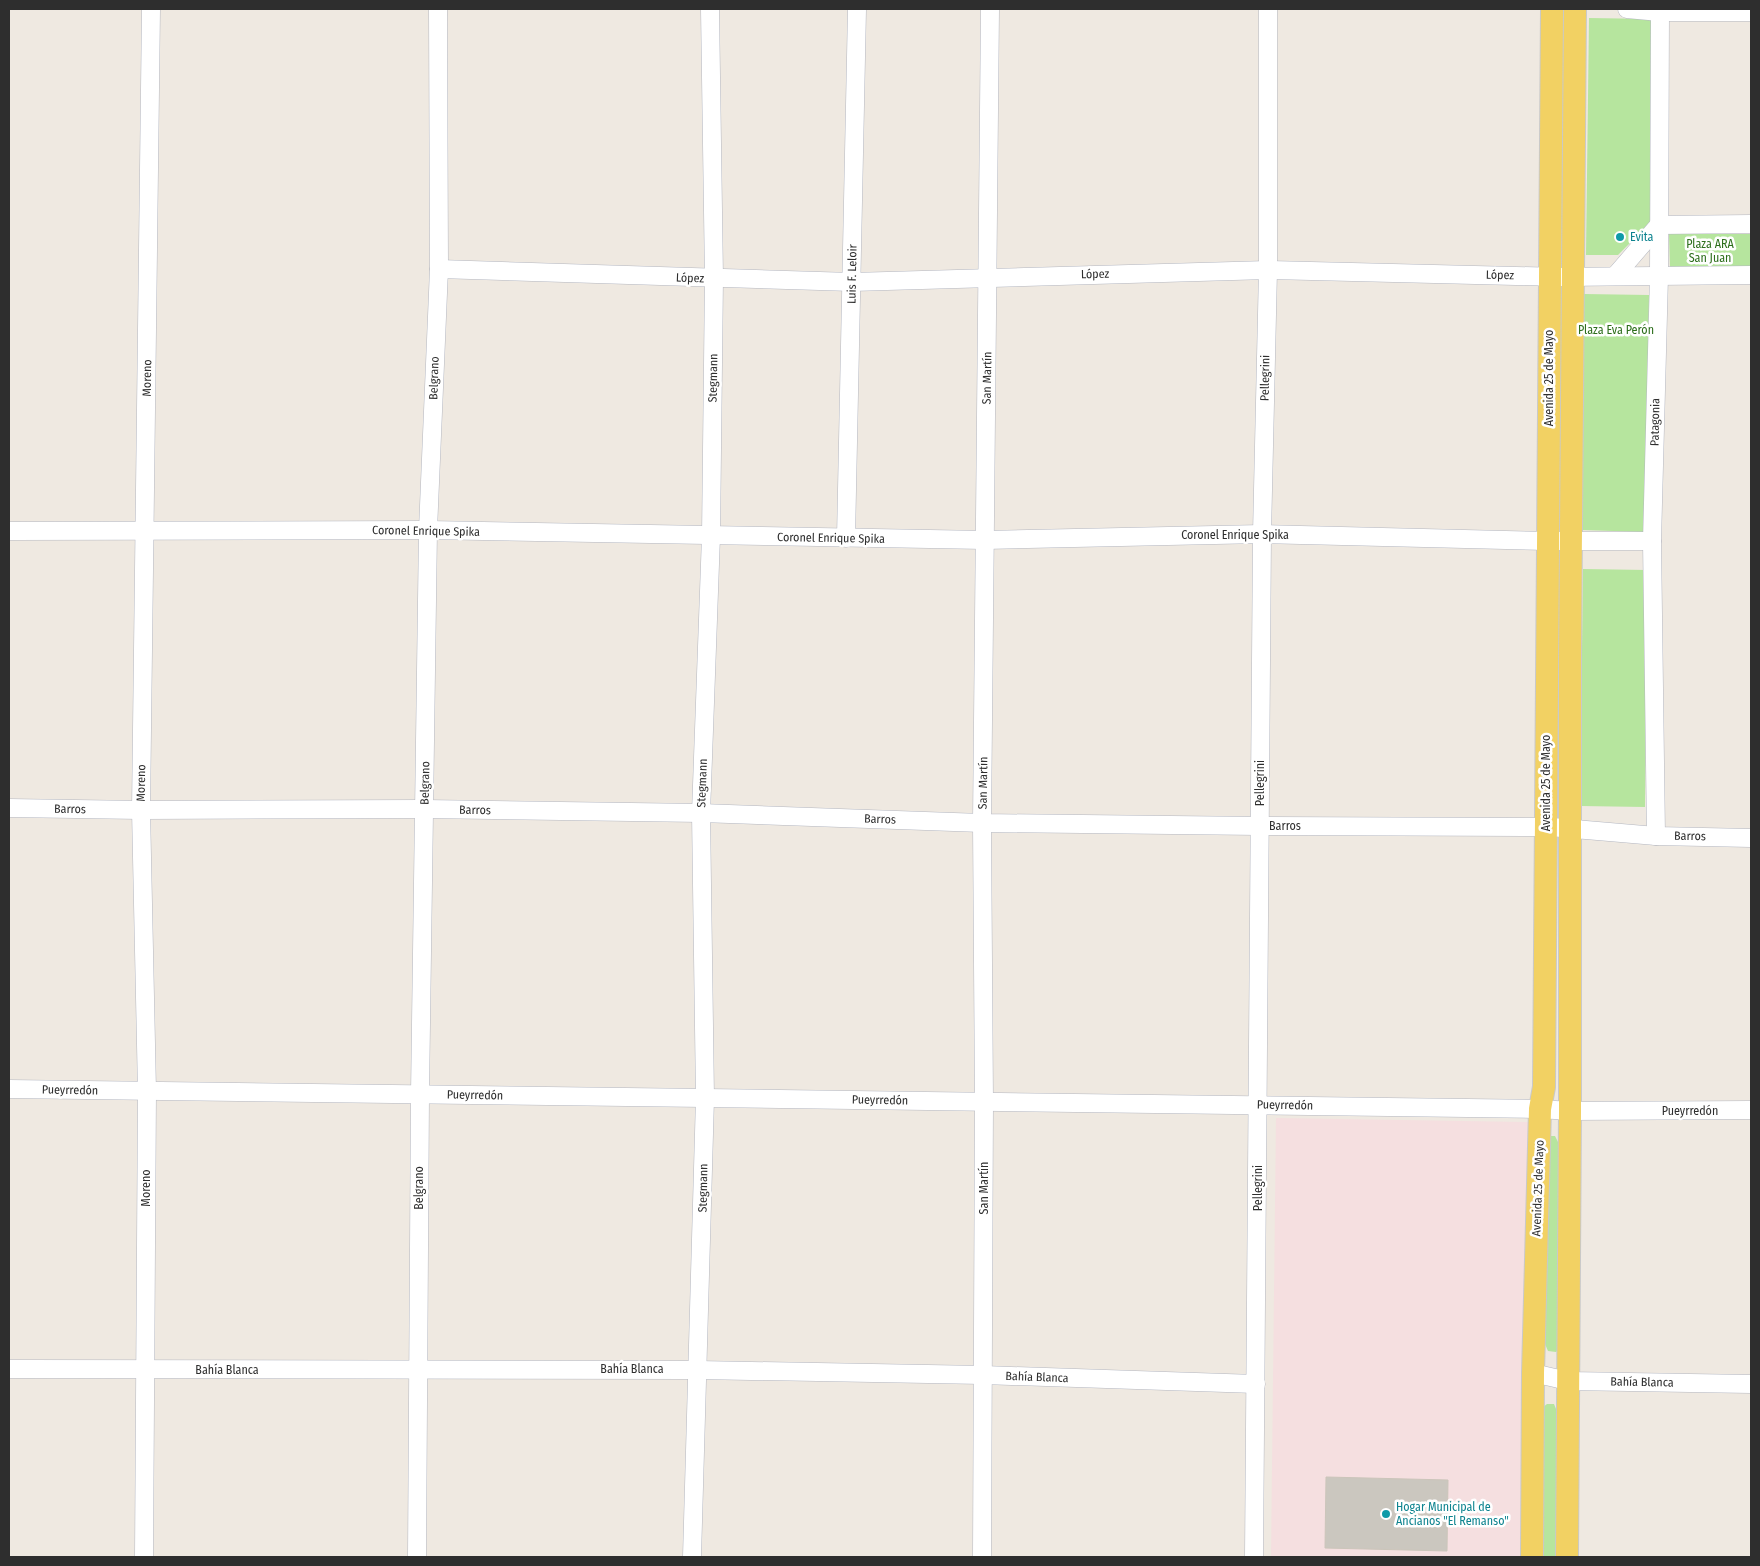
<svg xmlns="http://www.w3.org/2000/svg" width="1760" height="1566" font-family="'Fira Sans Condensed',sans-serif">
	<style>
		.medical { fill: #f5dfe0 }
		.green { fill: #b6e59e }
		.building { fill: #cbc7bf; stroke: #cbc5ba }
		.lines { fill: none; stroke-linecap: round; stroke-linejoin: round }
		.minor-casing { stroke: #b4b7c1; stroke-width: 19 }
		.major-casing { stroke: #c9c9c9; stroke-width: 24 }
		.minor { stroke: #fff; stroke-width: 18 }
		.major { stroke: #f2d163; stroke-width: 22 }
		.culture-dot { fill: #0f9aa8; stroke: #fff; stroke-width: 2 }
		.labels { text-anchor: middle; stroke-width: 5; stroke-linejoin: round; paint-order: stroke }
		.culture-label { font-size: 12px; fill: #0d838f; stroke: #fff; text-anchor: start }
		.park-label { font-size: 12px; fill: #2c6e1b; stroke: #fff }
		.street-label { font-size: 12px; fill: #2e2e2e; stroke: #fff }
	</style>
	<rect width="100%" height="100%" fill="#efe9e1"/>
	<polygon class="medical" points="1276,1118 1529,1122 1523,1557 1271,1557"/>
	<g class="green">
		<polygon points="1589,18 1653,19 1651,222 1618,255 1586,255"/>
		<polygon points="1669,234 1751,234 1751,267 1670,267"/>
		<polygon points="1584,294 1649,295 1646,532 1581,530"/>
		<polygon points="1583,569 1647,570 1645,807 1580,806"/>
		<polygon points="1548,1136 1555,1136 1558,1142 1559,1349 1556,1352 1548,1351 1545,1344"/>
		<polygon points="1547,1404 1554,1404 1556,1409 1557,1557 1543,1557 1542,1408"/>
	</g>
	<polygon class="building" points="1326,1477 1448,1480 1447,1551 1325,1548"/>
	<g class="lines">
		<g class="minor-casing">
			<g id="minor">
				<polyline points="1627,9 1660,12 1751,12"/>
				<polyline points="439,269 852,282 1268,270 1561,277 1751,275"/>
				<polyline points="1615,276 1659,225 1751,224"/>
				<polyline points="9,531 428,530 985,540 1262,534 1548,541 1652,541"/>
				<polyline points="846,538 857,9"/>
				<polyline points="9,808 141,810 425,809 701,813 982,823 1260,826 1551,827 1656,836 1751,838"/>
				<polyline points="1656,836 1652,541 1659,276 1660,9"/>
				<polyline points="9,1089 1540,1109 1570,1111 1751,1110"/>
				<polyline points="9,1369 698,1370 983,1375 1256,1384"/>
				<polyline points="1533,1373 1568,1381 1751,1384"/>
				<polyline points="144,1557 147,1091 141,810 151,9"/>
				<polyline points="417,1557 420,1094 428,530 439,269 438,9"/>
				<polyline points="692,1557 705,1098 701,813 711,536 714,278 710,9"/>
				<polyline points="982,1557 984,1102 982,823 990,9"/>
				<polyline points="1254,1557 1262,534 1268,270 1268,9"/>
			</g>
		</g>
		<g class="major-casing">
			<g id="major">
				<polyline points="1532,1557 1533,1373 1540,1109 1544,1087 1552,9"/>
				<polyline points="1567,1557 1570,1111 1570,658 1575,9"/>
			</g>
		</g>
		<use href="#minor" class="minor"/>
		<use href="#major" class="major"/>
	</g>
	<g class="culture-dot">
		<circle cx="1620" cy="237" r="5"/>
		<circle cx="1386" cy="1514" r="5"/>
	</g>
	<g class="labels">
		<g class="culture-label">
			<text x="1630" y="241">Evita</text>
			<text x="1396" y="1511">Hogar Municipal de<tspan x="1396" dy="14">Ancianos "El Remanso"</tspan></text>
		</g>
		<g class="park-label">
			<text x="1710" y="248">Plaza ARA<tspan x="1710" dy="14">San Juan</tspan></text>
			<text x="1616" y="334">Plaza Eva Perón</text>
		</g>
		<g class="street-label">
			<text transform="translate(852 274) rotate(-89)" y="4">Luis F. Leloir</text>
			<text transform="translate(1095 274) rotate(-1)" y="4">López</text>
			<text transform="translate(1500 275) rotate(1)" y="4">López</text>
			<text transform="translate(690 278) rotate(2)" y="4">López</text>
			<text transform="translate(147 378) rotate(-89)" y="4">Moreno</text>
			<text transform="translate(434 378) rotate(-88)" y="4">Belgrano</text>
			<text transform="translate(713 378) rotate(-89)" y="4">Stegmann</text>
			<text transform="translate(987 378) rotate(-89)" y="4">San Martín</text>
			<text transform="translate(1265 378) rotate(-89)" y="4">Pellegrini</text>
			<text transform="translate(1549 378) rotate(-90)" y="4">Avenida 25 de Mayo</text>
			<text transform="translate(1655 422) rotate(-89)" y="4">Patagonia</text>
			<text transform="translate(426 531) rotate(1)" y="4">Coronel Enrique Spika</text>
			<text x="1235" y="539">Coronel Enrique Spika</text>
			<text transform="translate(831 538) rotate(1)" y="4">Coronel Enrique Spika</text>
			<text transform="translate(141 783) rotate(-89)" y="4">Moreno</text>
			<text transform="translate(425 783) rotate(-89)" y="4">Belgrano</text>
			<text transform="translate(702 783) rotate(-88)" y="4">Stegmann</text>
			<text transform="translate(983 783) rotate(-89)" y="4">San Martín</text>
			<text transform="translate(1260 783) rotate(-90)" y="4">Pellegrini</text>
			<text transform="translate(1546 783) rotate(-90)" y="4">Avenida 25 de Mayo</text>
			<text transform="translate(70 809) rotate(1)" y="4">Barros</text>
			<text transform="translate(475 810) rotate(1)" y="4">Barros</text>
			<text transform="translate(880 819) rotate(2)" y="4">Barros</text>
			<text x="1285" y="830">Barros</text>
			<text transform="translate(1690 836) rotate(1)" y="4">Barros</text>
			<text transform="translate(70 1090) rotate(1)" y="4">Pueyrredón</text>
			<text transform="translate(475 1095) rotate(1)" y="4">Pueyrredón</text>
			<text transform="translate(880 1100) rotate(1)" y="4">Pueyrredón</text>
			<text transform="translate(1285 1105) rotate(1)" y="4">Pueyrredón</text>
			<text x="1690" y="1115">Pueyrredón</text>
			<text transform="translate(146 1188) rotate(-90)" y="4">Moreno</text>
			<text transform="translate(419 1188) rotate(-90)" y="4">Belgrano</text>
			<text transform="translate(703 1188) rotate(-89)" y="4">Stegmann</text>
			<text transform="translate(984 1188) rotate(-90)" y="4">San Martín</text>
			<text transform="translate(1258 1188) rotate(-90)" y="4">Pellegrini</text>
			<text transform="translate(1538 1188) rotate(-88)" y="4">Avenida 25 de Mayo</text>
			<text x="632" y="1373">Bahía Blanca</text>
			<text x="227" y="1374">Bahía Blanca</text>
			<text transform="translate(1037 1377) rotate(2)" y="4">Bahía Blanca</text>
			<text transform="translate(1642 1382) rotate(1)" y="4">Bahía Blanca</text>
		</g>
	</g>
	<rect width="1760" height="1566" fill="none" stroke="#2e2e2e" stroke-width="20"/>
</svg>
